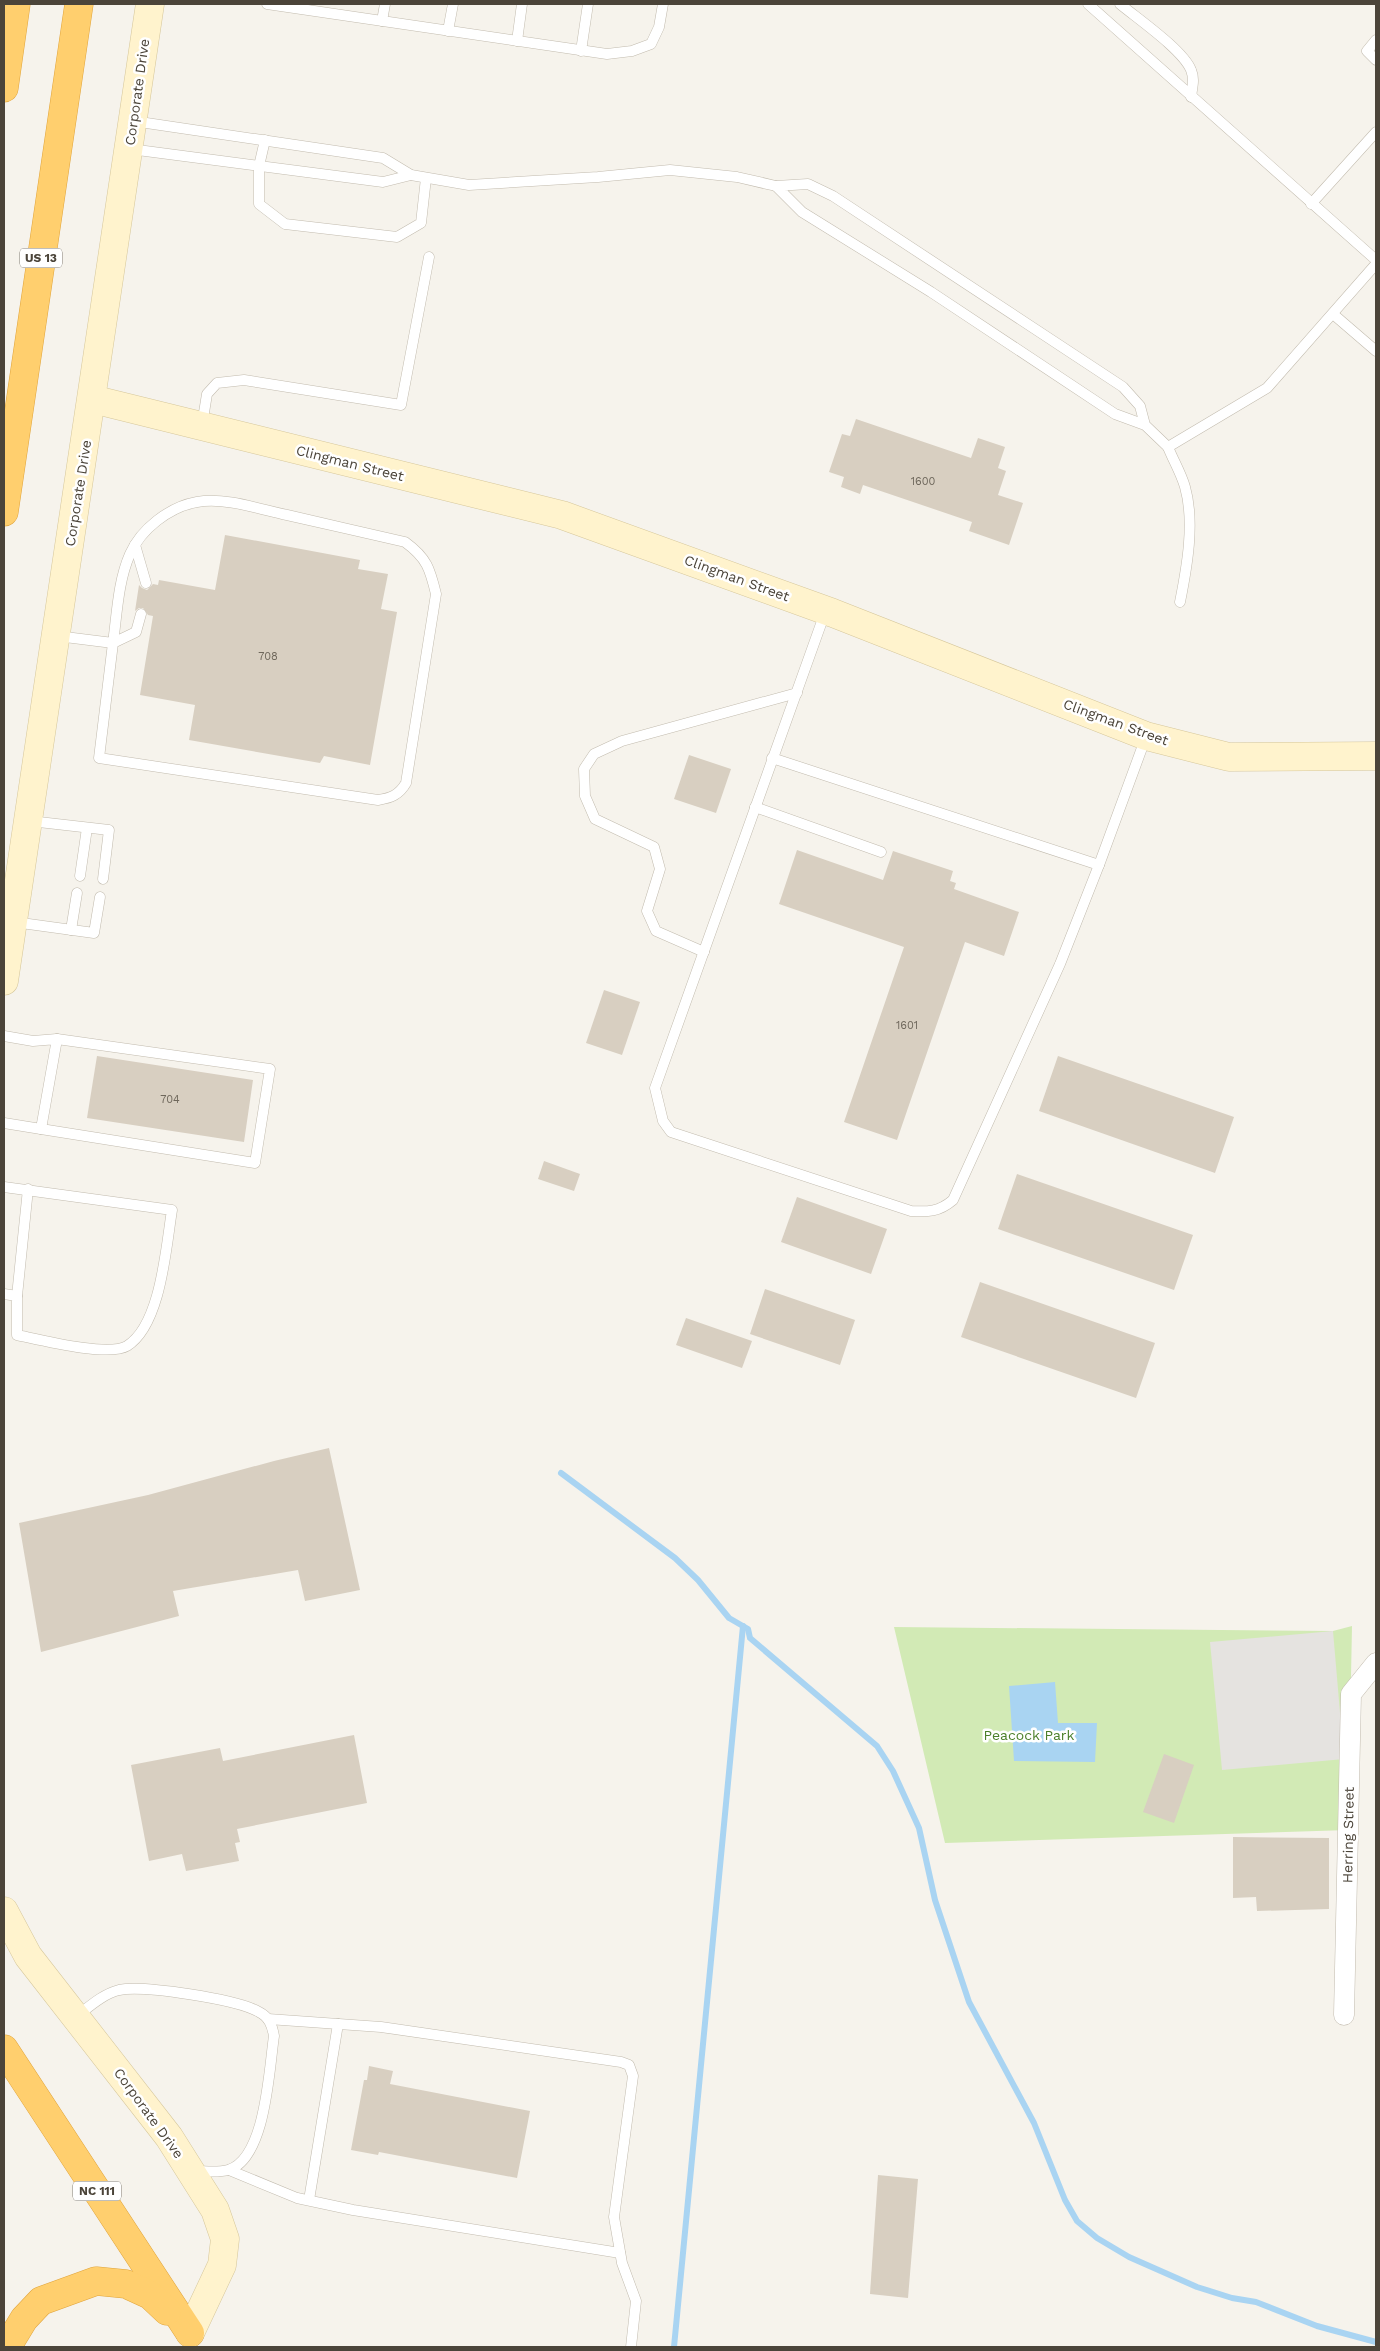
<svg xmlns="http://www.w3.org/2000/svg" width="1380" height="2351" font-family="'Work Sans',sans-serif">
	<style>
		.green { fill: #d2eab5 }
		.parking { fill: #e5e3e0 }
		.water { fill: #a9d4f2 }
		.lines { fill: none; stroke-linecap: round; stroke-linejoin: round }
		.stream { stroke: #a9d4f2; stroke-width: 6 }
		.building { fill: #d8cfc1 }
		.lane-casing { stroke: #c2bbae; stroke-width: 11 }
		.street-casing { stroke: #c2bbae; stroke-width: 21 }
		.secondary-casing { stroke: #d6c79b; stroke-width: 29 }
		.highway-casing { stroke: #e0a43c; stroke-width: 29 }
		.lane { stroke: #fff; stroke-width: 10 }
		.street { stroke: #fff; stroke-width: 20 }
		.secondary { stroke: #fff3cd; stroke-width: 28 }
		.highway { stroke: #ffcf6e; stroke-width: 28 }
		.labels { text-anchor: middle; stroke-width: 5; stroke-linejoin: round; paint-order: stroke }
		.number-label { font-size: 11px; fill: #6e675b }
		.shield { fill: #fff; stroke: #817c74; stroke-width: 1 }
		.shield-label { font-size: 12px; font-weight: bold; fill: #4b4439 }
		.street-label { font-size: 14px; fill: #4b4439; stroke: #fff }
		.park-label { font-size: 14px; fill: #4a7f2a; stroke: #fff }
	</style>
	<rect width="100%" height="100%" fill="#f6f3ec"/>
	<polygon class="green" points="1352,1626 1348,1830 945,1843 894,1627 1333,1631"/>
	<polygon class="parking" points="1333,1631 1344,1759 1222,1770 1210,1642"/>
	<polygon class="water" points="1055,1682 1058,1723 1097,1723 1095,1762 1014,1761 1009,1686"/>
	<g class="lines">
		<g class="stream">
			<polyline points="561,1473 675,1558 698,1580 729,1618 748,1629 750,1638 877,1746 893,1771 919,1828 935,1900 969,2002 1034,2123 1065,2200 1077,2221 1097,2238 1129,2257 1197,2287 1232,2298 1256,2302 1317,2326 1376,2342"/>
			<polyline points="674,2347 743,1626"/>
		</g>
	</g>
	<g class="building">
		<polygon points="856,419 971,458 978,438 1005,447 998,468 1006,471 998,495 1023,503 1009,545 969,531 972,522 863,485 860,494 841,487 844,477 829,472 842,434 850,436"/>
		<polygon points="225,535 360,560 358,569 388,574 381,609 397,612 370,765 324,756 320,763 189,740 195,705 140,695 153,616 148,615 143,608 139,608 135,611 139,585 142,588 147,590 153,584 158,585 159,580 215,590"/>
		<polygon points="689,755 731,769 716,813 674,799"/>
		<polygon points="797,850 883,880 893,851 953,871 950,881 956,883 954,889 1019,912 1004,956 965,942 897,1140 844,1122 904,947 779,904"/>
		<polygon points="604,990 640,1002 622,1055 586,1043"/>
		<polygon points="97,1056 253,1080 244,1142 87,1118"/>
		<polygon points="1058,1056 1234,1117 1215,1173 1039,1111"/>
		<polygon points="544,1161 580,1174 574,1191 538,1179"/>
		<polygon points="1017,1174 1193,1235 1174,1290 998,1229"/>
		<polygon points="797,1197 887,1229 871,1274 781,1242"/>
		<polygon points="980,1282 1155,1343 1136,1398 961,1337"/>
		<polygon points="765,1289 855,1320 840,1365 750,1334"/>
		<polygon points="686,1318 752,1341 742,1368 676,1345"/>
		<polygon points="329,1448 360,1590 305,1601 298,1570 173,1591 179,1616 41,1652 19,1523 148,1495 274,1461"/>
		<polygon points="354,1735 367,1803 237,1829 240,1842 235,1843 239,1861 186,1871 182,1854 149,1861 131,1765 220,1748 223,1761"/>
		<polygon points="1164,1754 1194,1765 1174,1823 1143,1812"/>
		<polygon points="1233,1837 1329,1838 1329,1909 1257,1911 1256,1897 1233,1898"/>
		<polygon points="369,2066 393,2071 390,2084 530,2111 517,2178 379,2152 378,2155 351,2150 364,2080 367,2080"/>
		<polygon points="878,2175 918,2179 908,2298 870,2294"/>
	</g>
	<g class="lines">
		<g class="lane-casing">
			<g id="lane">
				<polyline points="267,4 607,54 632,51 651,44 659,27 663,4"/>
				<polyline points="1088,4 1376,260"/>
				<path d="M1120 4C1138 19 1183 50 1191 70 1195 79 1192 88 1191 97"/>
				<polyline points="382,21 385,4"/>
				<polyline points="448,31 453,4"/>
				<polyline points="1376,40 1367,51 1376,60"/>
				<polyline points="517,41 522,4"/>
				<polyline points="581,51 588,4"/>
				<polyline points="133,121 383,158 411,175 469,185 598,177 670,170 737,177 776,186"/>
				<polyline points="265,140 259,166 259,204 285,224 397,237 421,223 426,178"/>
				<polyline points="130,149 383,182 411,175"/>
				<polyline points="1311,204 1376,132"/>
				<polyline points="1333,314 1376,351"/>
				<polyline points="202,425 207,394 217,383 244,380 401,405 429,257"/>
				<polyline points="1145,425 1140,406 1123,387 833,196 808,184 776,186 802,212 931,292 1115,414 1145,425 1168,447"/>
				<polyline points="135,545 146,583"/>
				<path d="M1180 602C1187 567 1195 522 1185 487 1181 473 1173 460 1168 447L1267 388 1376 264"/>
				<path d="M826 610 655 1088 663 1121 671 1132 911 1211C928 1212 939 1212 953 1200L1060 964 1099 865 1146 737"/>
				<path d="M57 636 113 643C117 614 118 581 130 554 141 529 169 507 197 502 225 497 259 509 287 515 326 524 366 533 405 542 427 558 430 569 436 594L406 783C399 795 391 798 378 800L99 758 113 643 136 632 141 614"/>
				<polyline points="772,758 1099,865"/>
				<polyline points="755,807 881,852"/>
				<polyline points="30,821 109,830 103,879"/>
				<polyline points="80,876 87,828"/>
				<polyline points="14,922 94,933 100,897"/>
				<polyline points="71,930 77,893"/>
				<polyline points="704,952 656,931 647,911 660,869 654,847 595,819 585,796 584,769 594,754 622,741 797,693"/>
				<polyline points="4,1036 33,1041 57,1039 41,1129 4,1123"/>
				<polyline points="41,1129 255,1163 270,1069 57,1039"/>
				<path d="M4 1187 172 1210C166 1247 161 1325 127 1346 108 1357 41 1340 17 1335V1296L4 1294"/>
				<polyline points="17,1296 28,1189"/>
				<path d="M77 2016C90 2006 103 1994 119 1990 143 1985 237 1999 259 2012 269 2017 272 2025 274 2036 269 2069 266 2159 228 2170 218 2173 205 2171 194 2171"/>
				<polyline points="268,2019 381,2027 621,2062 629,2065 633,2076 614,2217 622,2263 636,2301 631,2347"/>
				<polyline points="229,2170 297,2198 353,2210 620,2253"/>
				<polyline points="309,2200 338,2024"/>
			</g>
		</g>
		<g class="street-casing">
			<polyline id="street" points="1344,2015 1351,1694 1376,1663"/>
		</g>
		<g class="secondary-casing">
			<g id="secondary">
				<polyline points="92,399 562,515 833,613 1146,736 1229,757 1376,756"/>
				<polyline points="4,981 150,4"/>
				<polyline points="4,1911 28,1956 169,2137 215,2210 225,2239 222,2265 190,2333"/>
			</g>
		</g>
		<g class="highway-casing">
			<g id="highway">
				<polyline points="4,88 16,4"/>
				<polyline points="4,512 79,4"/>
				<polyline points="4,2049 190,2333"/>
				<polyline points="9,2347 10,2342 24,2319 41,2301 96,2281 126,2284 150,2295 167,2311"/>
			</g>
		</g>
		<use href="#lane" class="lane"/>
		<use href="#street" class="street"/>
		<use href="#secondary" class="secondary"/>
		<use href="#highway" class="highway"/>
	</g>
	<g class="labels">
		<g class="number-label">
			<text x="923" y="485">1600</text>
			<text x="268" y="660">708</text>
			<text x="907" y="1029">1601</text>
			<text x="170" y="1103">704</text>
		</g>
		<g class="shield">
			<rect x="20" y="248.5" width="42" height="19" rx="4"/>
			<rect x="73" y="2181.5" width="48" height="19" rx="4"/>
		</g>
		<g class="shield-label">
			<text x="41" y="262">US 13</text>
			<text x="97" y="2195">NC 111</text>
		</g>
		<g class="street-label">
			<text transform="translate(137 92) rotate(-82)" y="5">Corporate Drive</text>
			<text transform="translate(350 463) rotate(14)" y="5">Clingman Street</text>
			<text transform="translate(78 493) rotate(-81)" y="5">Corporate Drive</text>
			<text transform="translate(737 578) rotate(20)" y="5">Clingman Street</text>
			<text transform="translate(1116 722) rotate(20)" y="5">Clingman Street</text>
			<text transform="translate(1348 1835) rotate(-89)" y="5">Herring Street</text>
			<text transform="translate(149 2113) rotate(54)" y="5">Corporate Drive</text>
		</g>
		<g class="park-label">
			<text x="1029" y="1740">Peacock Park</text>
		</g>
	</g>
	<rect width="1380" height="2351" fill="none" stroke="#4b4439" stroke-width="10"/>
</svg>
